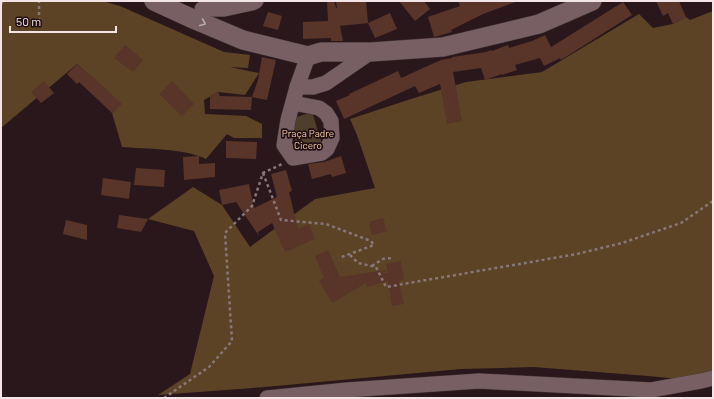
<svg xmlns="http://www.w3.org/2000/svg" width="714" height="399" font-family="Barlow,sans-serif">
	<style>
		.green { fill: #4f3e2c }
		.forest { fill: #5d4326 }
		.building { fill: #583429 }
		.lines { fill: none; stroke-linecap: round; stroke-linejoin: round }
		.minor-casing { stroke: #443538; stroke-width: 16 }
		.tertiary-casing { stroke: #443538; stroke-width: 20 }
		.path { stroke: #88777a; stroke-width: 2.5; stroke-dasharray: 3 3; stroke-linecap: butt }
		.minor { stroke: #775f63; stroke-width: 15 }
		.tertiary { stroke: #775f63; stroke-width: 19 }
		.oneway { stroke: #bba9ac }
		.labels { text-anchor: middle; stroke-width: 3.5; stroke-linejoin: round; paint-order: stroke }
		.park-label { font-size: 10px; fill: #fad2aa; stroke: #200e12 }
	</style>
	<rect width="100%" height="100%" fill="#2a171b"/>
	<polygon class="green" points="312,112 323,147 298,154 291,119"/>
	<g class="forest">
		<path d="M1 1H102L120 6 224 52 250 55 248 68 230 67 259 73 245 95 218 92 204 100 205 114 246 116 262 124V138H234L227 134 206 159C183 148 148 149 122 147L112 113 121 104 77 64 1 128Z"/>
		<polygon points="713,11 713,376 701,381 648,376 534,367 461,369 265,387 158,395 190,374 214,276 194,231 148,219 193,187 222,205 250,247 315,199 375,188 357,135 350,119 411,99 466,82 542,72 639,14 653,28 673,24 686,17 690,20"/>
	</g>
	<g class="building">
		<polygon points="327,1 334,1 336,8 337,8 336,1 366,1 368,23 340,26 343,41 331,41 331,38 303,39 303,22 328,21"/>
		<polygon points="399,1 424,1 430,9 415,21"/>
		<polygon points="458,1 515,1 515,2 483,14 451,30 452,32 438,36 434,37 428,17 460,6"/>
		<polygon points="656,1 679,1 686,17 673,24 668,13 663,16"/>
		<polygon points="623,2 632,15 561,60 560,58 544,66 540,58 515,65 517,70 502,75 502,74 485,80 481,68 453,72 462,121 447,124 440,84 419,93 415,86 344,119 336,101 350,95 349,94 398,71 401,78 441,60 452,58 452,57 486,52 491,50 492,51 508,45 509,48 532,41 545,35 551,47"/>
		<polygon points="268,12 282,16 278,30 263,26"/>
		<polygon points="390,13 397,29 375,38 368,23"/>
		<polygon points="125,45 143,60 133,72 114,58"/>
		<polygon points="262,57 276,60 267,100 252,97 258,80"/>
		<polygon points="77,64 90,76 91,75 122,104 112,113 79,82 77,84 67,74"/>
		<polygon points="44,81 54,93 41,103 31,92"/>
		<polygon points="172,81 194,104 182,116 159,94"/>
		<polygon points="218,92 220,96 252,97 251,110 210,109 210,96"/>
		<polygon points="226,141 257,142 256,159 226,158"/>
		<polygon points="199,156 199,164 215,163 215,177 184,180 183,157"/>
		<polygon points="341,156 346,173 332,177 331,174 312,179 308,164 324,162"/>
		<polygon points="136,168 165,170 164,187 134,185"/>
		<polygon points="286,170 292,191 289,192 298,229 309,224 315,239 285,252 272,223 258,232 259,236 236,202 222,205 219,190 249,184 254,208 277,197 271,174"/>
		<polygon points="103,178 131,182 129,199 101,195"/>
		<polygon points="119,215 148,219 141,232 117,228"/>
		<polygon points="383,218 387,231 372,235 369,222"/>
		<polygon points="66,220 87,225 87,240 63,234"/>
		<polygon points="328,250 340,277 386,270 386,271 382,273 388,273 386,264 401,261 404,279 399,281 404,304 392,306 388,281 367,287 366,283 332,303 319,281 324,278 315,256"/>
	</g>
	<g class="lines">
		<g class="minor-casing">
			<g id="minor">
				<polyline points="202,9 224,9 252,3 256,1"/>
				<polyline points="297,87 313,87 326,83 371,52"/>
				<polyline points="293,103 319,108 326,113 331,121 332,138 327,149 322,153 293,158 284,145 288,120 297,87 308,56"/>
				<polyline points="267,398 347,390 479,381 651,390 701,381 713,378"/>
			</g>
		</g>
		<g class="tertiary-casing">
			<g id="tertiary">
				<polyline points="154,1 193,19 243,40 308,56"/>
				<polyline points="308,56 321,52 371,52 443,47 539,24 592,1"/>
			</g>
		</g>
		<g class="path">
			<polyline points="1,4 3,1"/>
			<polyline points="39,21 39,1"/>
			<polyline points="263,173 281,220 326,224 371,241 374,245 339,258"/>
			<polyline points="350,255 358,263 376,267 386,287 577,254 622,243 681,223 713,201"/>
			<polyline points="372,266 383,259 392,258"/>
			<polyline points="164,398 209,367 232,341 225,233 252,206 263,173 282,164"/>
		</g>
		<use href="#minor" class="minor"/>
		<use href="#tertiary" class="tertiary"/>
	</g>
	<defs><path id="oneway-chevron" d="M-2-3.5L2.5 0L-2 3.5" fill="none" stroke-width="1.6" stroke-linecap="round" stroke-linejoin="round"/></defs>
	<use class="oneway" href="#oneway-chevron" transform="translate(203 23) rotate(23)"/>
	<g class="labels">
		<g class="park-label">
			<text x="308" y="137">Praça Padre<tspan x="308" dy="12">Cicero</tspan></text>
		</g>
	</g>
	<rect width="714" height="399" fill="none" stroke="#f3e5e7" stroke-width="4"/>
	<path d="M10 26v6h106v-6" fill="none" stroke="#f3e5e7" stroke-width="2"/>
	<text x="16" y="26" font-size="12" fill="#f3e5e7" stroke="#200e12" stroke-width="3" paint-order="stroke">50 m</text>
</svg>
